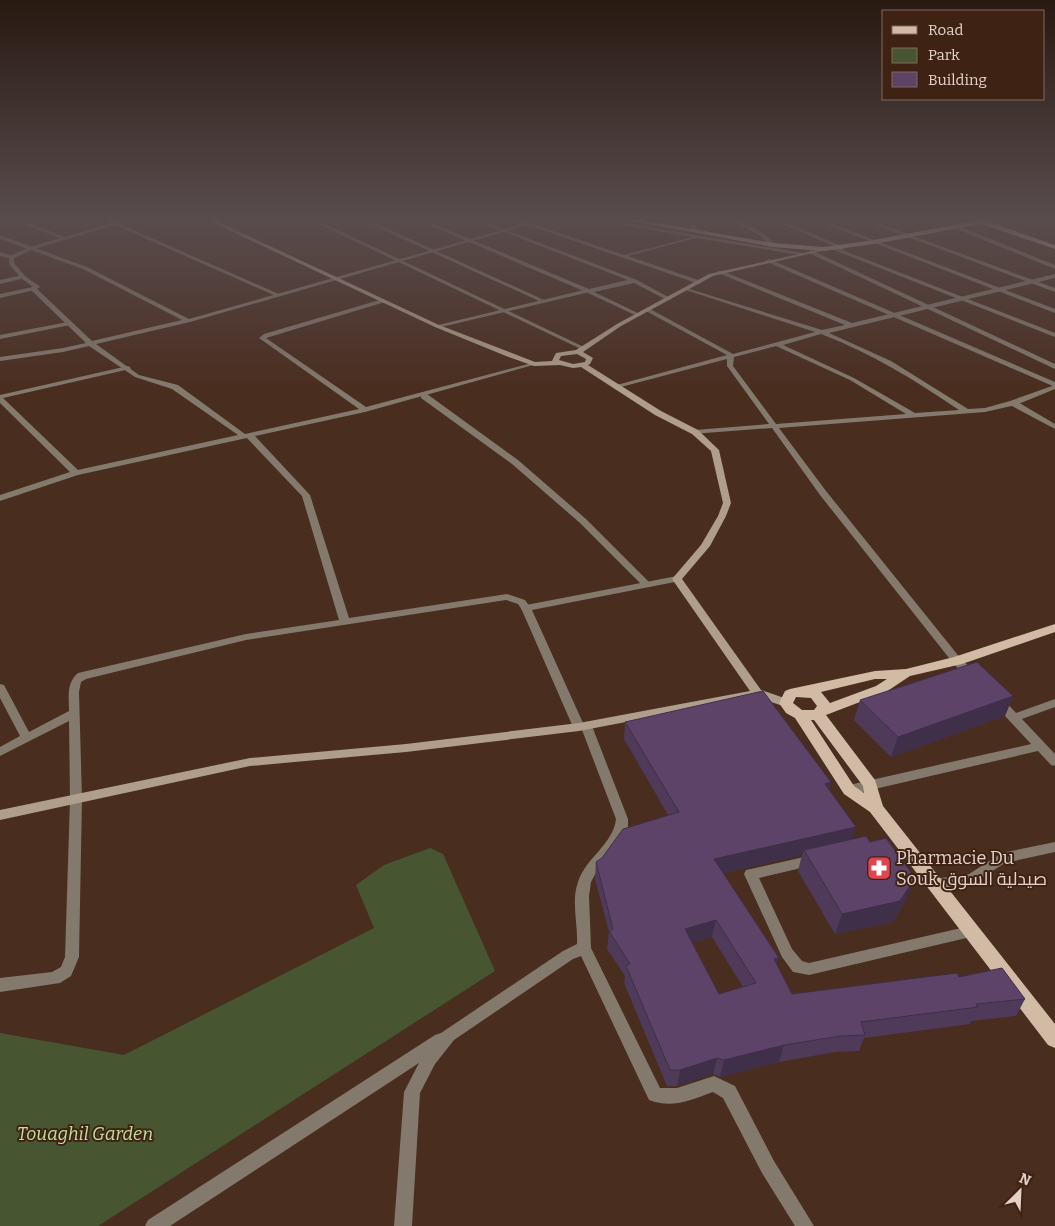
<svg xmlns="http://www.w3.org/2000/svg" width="1055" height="1226" font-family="Bitter,Cairo,serif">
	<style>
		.green { fill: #475631 }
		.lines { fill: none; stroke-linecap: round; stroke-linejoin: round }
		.lane { fill: #83796d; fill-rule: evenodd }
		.street { fill: #83796d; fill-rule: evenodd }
		.secondary { fill: #af9e8c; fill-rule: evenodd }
		.primary { fill: #d1bba4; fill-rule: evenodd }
		.wall { fill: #4f3a59; fill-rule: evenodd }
		.shaded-wall { fill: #402f48 }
		.building { fill: #5c4367; stroke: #402f48; fill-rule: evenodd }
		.labels { text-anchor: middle; stroke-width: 4; stroke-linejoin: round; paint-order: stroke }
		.near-poi-label { font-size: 18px; fill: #e3d1c8; stroke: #3e2315; text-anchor: start }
		.near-park-label { font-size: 18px; font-style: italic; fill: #c2e09b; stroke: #3e2315 }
	</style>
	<rect width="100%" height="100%" fill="#492d1f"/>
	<polygon class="green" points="430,848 443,854 495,971 98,1226 0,1226 0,1033 124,1055 374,928 356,885 384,865"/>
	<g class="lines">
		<g class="lane">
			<path d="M8 218H15L65 237 111 223 101 218C107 218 113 222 118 221 125 220 130 218 136 218L120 224 281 295 276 296 115 225 34 249 14 258H10V256L30 247 60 238Z"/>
			<polygon points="306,218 313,218 586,348 581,349"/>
			<polygon points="357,218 364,218 544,300 539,301"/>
			<polygon points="413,218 420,218 589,289 628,280 468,218 475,218 637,280 672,299 667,300 634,283 594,292 642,315 637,316 586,292"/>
			<path d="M680 218C689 218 696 223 697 232H693L689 224Z"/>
			<path d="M725 218C741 218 765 233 776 245L771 246 761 236Z"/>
			<polygon points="768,218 775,218 844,247 845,248 842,250 1055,333 1055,337 834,250 833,249 836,247"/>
			<polygon points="810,218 817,218 1055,309 1055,313"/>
			<polygon points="857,218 864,218 1055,288 1055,292"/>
			<polygon points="954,226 958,226 1055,265 1055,269 954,228"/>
			<polygon points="811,250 1055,364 1055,369 809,253 809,251"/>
			<polygon points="769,259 1055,382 1055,387 767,262 766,261"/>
			<polygon points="23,275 26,277 25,278 0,284 0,280"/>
			<polygon points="33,287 35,288 35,290 0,298 0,294"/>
			<polygon points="68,322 70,323 70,325 0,339 0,335"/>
			<polygon points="128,366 131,368 130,369 3,398 79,471 79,475 73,475 0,403 0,395"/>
			<polygon points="421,394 427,394 518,460 586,519 652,585 650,587 644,587 580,523 512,464 421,398"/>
			<polygon points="1010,401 1016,401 1055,424 1055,429 1010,405"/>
			<path d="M247 434H253L310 495 349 618 507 594 525 600 531 608 526 611 522 610 518 604 506 600 246 640 86 679 81 682 79 692 82 799 79 957 71 976 60 983 0 992V978L52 972 61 967 65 957 70 799 69 721 0 756V747L20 736 0 698V684L4 685 29 732 69 711C69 697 66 683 78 673L246 634 339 620 302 496 247 438Z"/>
		</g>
		<g class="street">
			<polygon points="221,218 230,218 212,224 209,222"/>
			<path d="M509 218C516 218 523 222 529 222 537 221 543 218 550 218L533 224 624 255 692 237 583 218H596L803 253 800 255 696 238 628 256 701 281V283L699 284 528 225 190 322 96 344 139 375 178 385 245 434 359 409 259 338 264 334 383 299 385 300V302L266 338 366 407 532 363 537 364 365 412 78 475 0 501V495L73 471 238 435 172 389 135 377 89 346 63 352 0 361V357L63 348 86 343 31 290 30 289 33 287 21 278 9 264V258L0 256V252L14 256V263L25 276 39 286 40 287 37 289 92 341 182 320 83 269 0 239V235L87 267 189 319 523 224Z"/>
			<path d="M718 271H722L852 323 1055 274V278L829 333 891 361 968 409 985 408 1010 401 1055 385V389L1016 405 985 412 779 428 826 491 961 659 975 672 976 675 975 678H967L953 663 820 495 772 428 692 434V430H695L769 424 727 366V359L617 388 613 386 727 355 646 311V309H650L733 354 815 332 686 290V288L822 330 845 325 718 273ZM821 334C871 353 915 380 959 410L915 413 854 378 783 345ZM776 346 850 380 906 414 776 424 733 366 734 357Z"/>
			<polygon points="588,289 591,291 590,292 437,328 434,326"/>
			<path d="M677 576 682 579 680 581 532 610 583 723H590L592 726 628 819V828L623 840 598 869 591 882 589 896 591 948 660 1088H677L714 1076 735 1086 774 1161 814 1226H795L762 1173 723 1098 713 1092C691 1100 672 1109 649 1100L581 956 573 959 454 1040 435 1064 420 1093 412 1226H394L404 1092 419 1063 170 1226H145L148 1220 435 1035 441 1033 563 951 577 944C578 924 571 901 578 882 586 857 613 845 616 819L582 730H575L573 727 521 608 526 605Z"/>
			<polygon points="998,697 1002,698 1016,713 1055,699 1055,707 1022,719 1055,754 1055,766 1051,765 1038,751 849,795 845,793 843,790 845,787 849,785 1031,744 994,704 992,701 994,698"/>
			<polygon points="1055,842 1055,852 1005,863 972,884 934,891 929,889 927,885 929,881 934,879 969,874 1002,853"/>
			<polygon points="813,855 818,856 820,860 818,864 759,878 792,949 802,961 809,963 970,926 975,928 977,932 975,936 809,975 793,972 782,957 744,874 746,870 751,869"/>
		</g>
		<path class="secondary" d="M203 218H210L439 325 535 362 552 361 556 353 576 350 617 324 709 274 826 248V250L713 276 621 326 583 352 593 358 590 364 588 365 661 411 698 430 719 450 731 503 726 516 710 546 682 579 761 690 790 700 792 703 790 706 786 707 756 697 579 731 406 752 250 766 0 820V810L250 758 406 744 579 723 750 691 672 579 701 545 718 516 723 503 711 451 692 434 655 415 581 367 573 368 560 365 534 366 506 356 435 327ZM577 354 586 359 585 362 573 364 559 360 561 356Z"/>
		<g class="primary">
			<polygon points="614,218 629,218 773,243 824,247 874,240 990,218 1004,218 989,222 1055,245 1055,249 981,224 874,244 824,251 773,247"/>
			<path d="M1055 624V632L962 664 910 676 886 692 826 715 875 780 883 806 1055 1024V1048L1048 1045 870 812 844 794 795 718 786 713 779 703 785 691 790 689 875 671 906 669 954 657ZM875 679H887L876 686 830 703 821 692ZM796 697 811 698 817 706 814 710H802L793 703ZM811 720H814L863 786 864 793 854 786Z"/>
		</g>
	</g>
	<g class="wall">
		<polygon points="1013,696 1005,716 891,757 854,720 860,700"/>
		<path d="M625 722 831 782 829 790 852 839 907 898 893 922 835 934 798 871 802 855 723 873 777 965 792 994 959 977 1025 999 1016 1016 971 1021 970 1024 864 1038 859 1051 835 1052 779 1062 720 1077 713 1074 677 1086H667L624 983 625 976 607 949 609 932 595 879 596 862 668 815 624 739ZM712 937 743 987 719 994 692 943Z"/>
	</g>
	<g class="shaded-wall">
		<polygon points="1013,696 1005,716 891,757 898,737"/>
		<polygon points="831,782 826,799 825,784"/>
		<polygon points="856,827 851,844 804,850 802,855 710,876 714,859"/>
		<polygon points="915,878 907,898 893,922 835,934 842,914"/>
		<polygon points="716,920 712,937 682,946 685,929"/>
		<polygon points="779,958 775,975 774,959"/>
		<polygon points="784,1045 779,1062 720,1077 724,1060"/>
		<polygon points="717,1058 713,1074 677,1086 680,1070"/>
	</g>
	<g class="building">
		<polygon points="977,662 1013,696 898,737 860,700"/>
		<path d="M763 691 831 782 825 784 856 827 714 859 779 958 774 959 792 994 957 973 959 977 1002 968 1025 999 976 1004 978 1007 861 1022 865 1035 841 1036 784 1045 724 1060 717 1058 680 1070H670L626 966 630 964 609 931 613 929 596 862 602 858 623 829 679 812 625 722ZM716 920 756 983 719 994 685 929Z"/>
		<polygon points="866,836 870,842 886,838 915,878 900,901 842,914 804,850"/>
	</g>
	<linearGradient id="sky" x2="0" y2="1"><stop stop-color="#281911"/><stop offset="0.56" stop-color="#594c4d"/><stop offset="1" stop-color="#594c4d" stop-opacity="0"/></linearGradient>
	<rect width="1055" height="390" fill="url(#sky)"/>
	<defs>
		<g id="pharmacy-square" transform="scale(1.25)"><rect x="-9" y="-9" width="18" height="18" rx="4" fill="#e0444e" stroke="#3e2315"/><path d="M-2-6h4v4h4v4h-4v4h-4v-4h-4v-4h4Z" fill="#fff"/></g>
	</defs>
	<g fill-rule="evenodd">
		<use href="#pharmacy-square" x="879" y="868"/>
	</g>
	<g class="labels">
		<g class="near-poi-label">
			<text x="896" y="864">Pharmacie Du<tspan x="896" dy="21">Souk صيدلية السوق</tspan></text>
		</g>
		<g class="near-park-label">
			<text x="85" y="1140">Touaghil Garden</text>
		</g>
	</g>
	<rect x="882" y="10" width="162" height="90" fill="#3e2315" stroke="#80695d"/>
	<rect x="892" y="26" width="25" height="8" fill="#d1bba4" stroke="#80695d"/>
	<text x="928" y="35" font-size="15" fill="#e3d1c8">Road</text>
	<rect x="892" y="48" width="25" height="15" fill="#475631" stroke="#80695d"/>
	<text x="928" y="60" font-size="15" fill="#e3d1c8">Park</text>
	<rect x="892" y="72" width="25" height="15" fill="#5c4367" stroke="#80695d"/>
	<text x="928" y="85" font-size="15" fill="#e3d1c8">Building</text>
	<g transform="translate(1020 1191) rotate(24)" stroke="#3e2315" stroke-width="4" paint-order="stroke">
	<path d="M0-4L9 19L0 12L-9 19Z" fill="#e3d1c8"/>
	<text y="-8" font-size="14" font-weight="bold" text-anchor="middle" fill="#e3d1c8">N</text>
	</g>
</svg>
